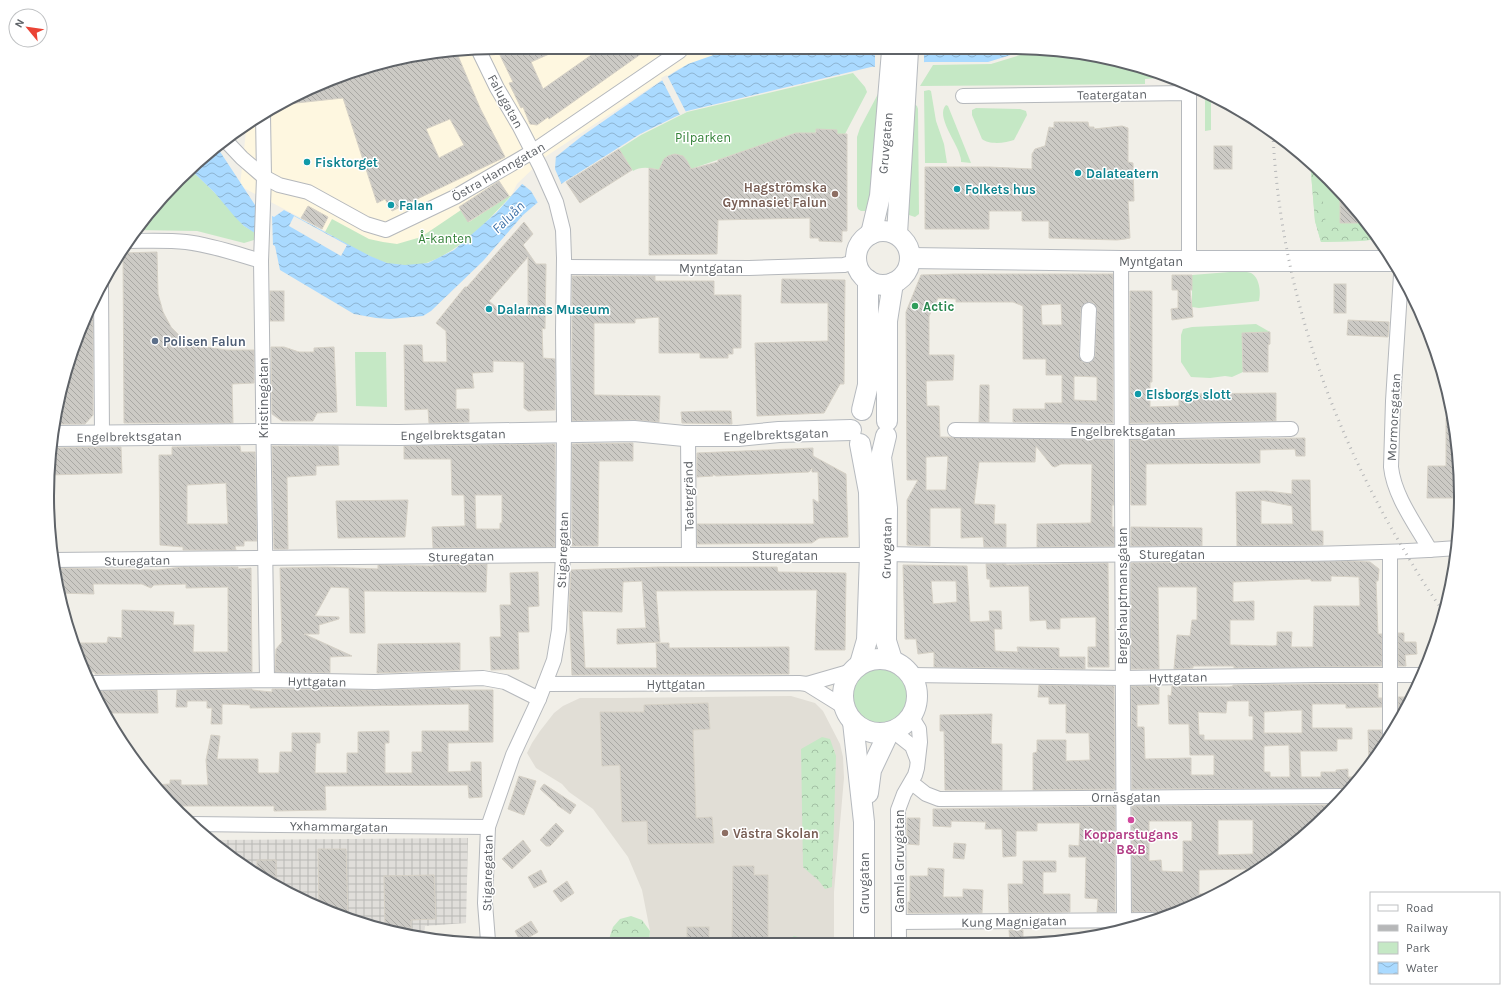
<svg xmlns="http://www.w3.org/2000/svg" width="1508" height="992" font-family="Karla,sans-serif">
	<style>
		.commercial { fill: #fef7e0 }
		.industrial { fill: url(#industrial-grid) }
		.education { fill: #e1ded6 }
		.green { fill: #c5e8c5 }
		.forest { fill: url(#forest-crowns) }
		.water { fill: url(#water-waves) }
		.pier { fill: #f1efe8 }
		.building { fill: url(#building-back-hatch); stroke: #d6d1c6; fill-rule: evenodd }
		.lines { fill: none; stroke-linecap: round; stroke-linejoin: round }
		.street-casing { stroke: #b5b8bc; stroke-width: 16 }
		.secondary-casing { stroke: #b6babf; stroke-width: 22 }
		.street { stroke: #fff; stroke-width: 14 }
		.secondary { stroke: #fff; stroke-width: 20 }
		.rail { stroke: #b6b7b8; stroke-width: 3; stroke-dasharray: 1 5; stroke-linecap: butt }
		.culture-dot { fill: #0f9aa8; stroke: #fff; stroke-width: 1.5 }
		.education-dot { fill: #8d6e63; stroke: #fff; stroke-width: 1.5 }
		.leisure-dot { fill: #2e9e5b; stroke: #fff; stroke-width: 1.5 }
		.service-dot { fill: #5c6f8a; stroke: #fff; stroke-width: 1.5 }
		.hotel-dot { fill: #d1479c; stroke: #fff; stroke-width: 1.5 }
		.labels { text-anchor: middle; stroke-width: 3; stroke-linejoin: round; paint-order: stroke }
		.street-label { font-size: 13px; fill: #5f6368; stroke: #fff }
		.park-label { font-size: 13px; fill: #348238; stroke: #fff }
		.culture-label { font-size: 13px; font-weight: bold; fill: #0d838f; stroke: #fff; text-anchor: start }
		.education-label { font-size: 13px; font-weight: bold; fill: #785e54; stroke: #fff; text-anchor: end }
		.leisure-label { font-size: 13px; font-weight: bold; fill: #27864d; stroke: #fff; text-anchor: start }
		.service-label { font-size: 13px; font-weight: bold; fill: #4e5e75; stroke: #fff; text-anchor: start }
		.hotel-label { font-size: 13px; font-weight: bold; fill: #b23c85; stroke: #fff }
		.water-label { font-size: 14px; font-style: italic; fill: #4174aa; stroke: #fff }
		.rim { fill: none; stroke: #5f6368; stroke-width: 2 }
	</style>
	<defs>
		<pattern id="industrial-grid" width="8" height="8" patternUnits="userSpaceOnUse"><rect width="8" height="8" fill="#e0deda"/><path d="M0 4h8M4 0v8" fill="none" stroke="#b9b8b5"/></pattern>
		<pattern id="forest-crowns" width="20" height="18" patternUnits="userSpaceOnUse"><rect width="20" height="18" fill="#c5e8c5"/><path d="M2 6a3 3 0 1 1 6 0M12 15a3 3 0 1 1 6 0" fill="none" stroke="#a3c0a4"/></pattern>
		<pattern id="water-waves" width="16" height="10" patternUnits="userSpaceOnUse"><rect width="16" height="10" fill="#aadaff"/><path d="M0 5q4-4 8 0t8 0" fill="none" stroke="#8eb4d2"/></pattern>
		<pattern id="building-back-hatch" width="6" height="6" patternUnits="userSpaceOnUse"><rect width="6" height="6" fill="#cccac5"/><path d="M-1 5l2 2M0 0l6 6M5-1l2 2" fill="none" stroke="#a9a8a4"/></pattern>
	</defs>
	<rect width="100%" height="100%" fill="#f1efe8"/>
	<polygon class="commercial" points="437,51 731,51 678,69 545,157 517,184 511,196 496,213 387,263 240,186 247,122 352,71"/>
	<polygon class="industrial" points="468,838 466,923 425,926 424,938 324,911 271,885 210,840"/>
	<polygon class="education" points="791,696 815,703 823,711 840,744 843,757 844,778 834,892 834,943 649,942 650,931 642,890 628,857 593,809 569,792 562,784 536,768 527,753 532,743 540,731 554,713 563,706 580,698 620,698"/>
	<g class="green">
		<polygon points="1033,51 1071,51 1156,71 1170,77 1145,79 1145,84 920,86 933,65 991,64"/>
		<path d="M853 73 865 87 867 92 845 134H837V130L816 129 815 139 811 133H796L691 169 687 161 683 156 660 170C651 168 641 166 633 171L619 149 641 135 687 112Z"/>
		<polygon points="929,90 931,91 936,121 944,144 947,163 925,163 924,91"/>
		<polygon points="1205,91 1211,93 1211,130 1205,131"/>
		<polygon points="879,92 875,154 868,211 861,211 858,209 857,206 857,137 860,128"/>
		<polygon points="914,104 917,106 918,109 919,214 915,217 906,214"/>
		<path d="M946 105 948 106 971 163 961 162C961 160 961 158 960 156 958 144 935 116 946 105Z"/>
		<path d="M976 108 1020 109 1026 111 1027 115 1014 140C1006 143 989 145 982 139L972 115V110Z"/>
		<polygon points="1310,161 1340,192 1340,223 1358,223 1358,215 1361,215 1368,222 1379,239 1360,241 1321,242 1315,221"/>
		<polygon points="190,169 214,192 244,226 254,232 254,240 244,243 197,231 135,230 179,178"/>
		<path d="M509 196H511C489 220 461 250 429 262 420 266 397 266 387 263 368 258 343 241 325 232L332 219 369 239 383 242 397 244 421 237 461 210 469 222Z"/>
		<path d="M1242 271C1245 272 1249 272 1251 273 1260 278 1261 293 1259 301L1199 308 1192 307V275Z"/>
		<polygon points="1256,324 1270,332 1242,333 1243,372 1232,377 1225,376 1210,378 1191,377 1181,362 1181,335 1183,329 1192,327"/>
		<polygon points="355,352 386,352 387,407 356,406"/>
		<circle cx="879" cy="697" r="29"/>
	</g>
	<g class="forest">
		<polygon points="1310,161 1322,174 1321,186 1326,224 1332,227 1370,226 1379,239 1360,241 1321,242 1315,221"/>
		<polygon points="822,737 830,739 836,756 832,887 825,889 819,881 803,867 801,749"/>
		<polygon points="631,916 642,920 650,931 649,942 608,942 613,927 620,919"/>
		<polygon points="794,936 806,939 812,943 783,943"/>
		<polygon points="501,937 514,938 518,942 498,941"/>
	</g>
	<polygon class="water" points="725,51 1024,51 988,62 926,62 871,67 687,111 640,134 564,182 537,203 523,215 483,261 431,311 423,316 390,319 376,318 354,314 280,270 275,246 244,226 235,217 214,192 190,169 217,147 257,208 274,217 284,210 370,256 387,263 405,265 428,263 454,250 496,213 522,184 582,136 670,75 688,64"/>
	<g class="pier">
		<polygon points="875,51 924,51 924,64 875,68"/>
		<polygon points="667,75 686,112 680,115 661,78"/>
		<polygon points="556,154 555,169 562,185 538,203 531,191 521,183"/>
		<polygon points="263,211 272,215 273,247 255,235"/>
		<polygon points="294,216 347,245 341,256 289,226"/>
	</g>
	<g class="building">
		<path d="M437 51H456L480 108 505 157 392 211 385 199 377 203 343 98 287 104 286 103 352 71ZM450 119 464 145 439 158 426 129Z"/>
		<polygon points="498,51 556,51 531,62 543,89 597,51 645,51 549,119 548,117 537,125 530,124 523,107 521,108 509,83 513,82"/>
		<polygon points="1054,122 1088,122 1089,127 1094,127 1094,129 1122,126 1128,128 1128,162 1133,163 1134,201 1128,201 1130,238 1125,239 1117,240 1049,238 1049,221 1022,221 1022,211 989,211 989,229 925,229 925,167 989,167 1032,169 1032,154 1035,149 1045,146 1049,127 1054,128"/>
		<polygon points="816,129 837,130 837,134 847,134 847,231 842,231 842,242 819,241 819,238 810,238 810,218 718,220 717,254 649,255 649,168 659,170 664,159 668,156 675,154 683,156 687,161 691,169 718,162 718,160 796,133 816,133"/>
		<rect x="1214" y="146" width="18" height="23"/>
		<polygon points="619,149 632,170 580,203 566,182"/>
		<polygon points="499,181 509,196 468,222 459,207"/>
		<polygon points="1340,192 1358,212 1358,223 1340,223"/>
		<polygon points="308,206 328,217 322,229 301,218"/>
		<path d="M524 222 533 234 523 245 536 264H546L545 329 542 328 543 358 555 359V410L528 411 524 408V362L493 361V372L472 373 474 388 456 389V409H469V422L429 423 428 409 405 410 404 345H422L423 362H447L446 331 436 323 465 287H467ZM528 257V312H502L489 301Z"/>
		<polygon points="157,252 158,294 163,312 171,327 181,337 193,345 226,350 254,350 254,383 232,384 233,423 124,423 123,253"/>
		<path d="M956 274H1113V423L1013 422V409H1045V403H1062V375H1046V359H1023V306L1013 302H956V299L938 298 929 316V355H954L953 380 926 381 927 406H939L940 437 1113 440 1114 505H1112V527H1114V546L1037 547V524L1091 523 1092 464H1061L1055 467 1052 466 1036 446 1035 462H979L974 504 995 505 994 524H1006V547H984L983 537 961 538V508H930V546L907 545V500L918 480H907L906 312 921 275ZM1089 302 1094 303 1097 310 1095 356 1091 362 1087 363 1082 362 1079 355 1081 309 1085 303ZM1061 304 1062 325H1042L1041 305ZM1074 376 1097 377V401L1074 400ZM948 456 946 490H926V457Z"/>
		<polygon points="1172,275 1192,275 1192,290 1190,290 1193,317 1172,320 1171,309 1178,308 1178,290 1172,290"/>
		<polygon points="572,276 655,276 655,281 714,281 714,295 741,295 741,348 733,348 733,354 728,354 728,358 700,358 700,353 659,353 659,317 635,319 635,323 594,323 594,395 660,396 659,422 634,420 572,421"/>
		<polygon points="782,279 845,280 844,384 840,384 824,413 757,416 755,343 828,341 828,303 781,303"/>
		<rect x="1334" y="284" width="12" height="29"/>
		<rect x="270" y="291" width="14" height="30"/>
		<polygon points="1130,291 1152,291 1152,382 1150,382 1150,407 1179,406 1179,394 1276,393 1276,421 1130,423"/>
		<polygon points="93,304 93,415 85,424 56,424 71,351"/>
		<polygon points="1348,320 1389,322 1388,337 1347,335"/>
		<polygon points="1270,332 1270,344 1268,345 1268,372 1243,372 1242,333"/>
		<polygon points="271,347 284,347 299,352 314,352 314,348 334,347 337,412 317,413 313,421 282,421 272,414"/>
		<polygon points="980,385 989,385 989,422 979,422"/>
		<polygon points="706,411 731,411 732,424 682,423 681,412"/>
		<polygon points="1452,417 1460,466 1459,498 1427,498 1428,466 1446,466 1446,418"/>
		<polygon points="1305,438 1305,456 1296,456 1295,449 1260,450 1260,463 1146,464 1146,505 1131,505 1130,440"/>
		<polygon points="633,443 633,461 599,461 598,546 572,546 572,444"/>
		<path d="M555 444V547L433 548 432 527 465 526 464 495H452L451 459H404V446ZM475 495H502V523H500V529H476Z"/>
		<path d="M240 446 241 452H255L257 541H244V546H235L236 550H183V547L160 545 159 455H172V447ZM226 483 228 524H187V485Z"/>
		<polygon points="272,446 338,446 339,465 316,466 316,475 287,477 288,549 274,549"/>
		<polygon points="121,447 122,473 48,475 48,467 52,448"/>
		<polygon points="813,448 813,456 846,474 848,537 819,538 812,543 697,544 697,524 814,524 813,499 819,503 818,472 812,472 812,468 809,472 716,476 713,474 713,476 697,477 697,453"/>
		<path d="M1292 480H1310L1311 531H1323V545L1237 546 1236 492 1267 491 1292 494ZM1261 500 1292 506 1293 524H1261Z"/>
		<polygon points="408,500 405,537 338,538 336,501"/>
		<polygon points="1131,527 1202,528 1202,546 1131,546"/>
		<path d="M1349 561 1370 562 1379 569 1378 581H1376L1378 634H1382V666L1234 668V666H1193V668L1174 669 1177 635 1190 636 1192 620H1197V587H1158L1159 669H1131V563ZM1331 576 1359 577 1360 606H1314L1313 647H1291L1292 632H1277V645L1273 646 1230 645V620H1254V601L1233 602V582L1311 579V581H1331Z"/>
		<polygon points="1108,563 1109,667 1088,667 1088,647 1096,647 1096,617 1060,618 1060,629 1047,629 1046,620 1030,621 1029,586 990,587 990,579 987,579 986,564 1006,564 1006,565"/>
		<polygon points="487,564 486,592 364,591 365,633 350,633 349,588 331,587 315,616 339,617 339,619 319,625 319,634 304,634 352,656 330,657 330,673 275,672 276,649 282,642 280,568 326,567 378,569 378,565 433,566 433,565"/>
		<path d="M903 565 967 566 970 622 990 621 989 611H1001L1002 629H994L995 651 1018 652 1017 647 1059 648V657H1085V669L934 667V652L918 654 916 639H905ZM931 581H956L957 602 933 604Z"/>
		<polygon points="182,567 238,567 238,569 251,568 252,672 95,674 95,672 87,672 75,643 107,643 108,637 122,638 122,610 174,612 173,625 194,625 193,652 228,652 228,587 186,588 186,584 154,585 151,588 142,584 93,584 94,594 58,593 54,568 158,570"/>
		<polygon points="659,567 777,567 778,572 846,573 845,650 815,650 817,590 656,591 660,642 617,644 617,629 646,628 642,581 623,582 622,612 582,611 585,668 657,668 656,643 669,643 669,648 789,647 789,674 572,675 569,610 571,570"/>
		<polygon points="538,572 539,606 528,607 529,632 518,632 519,669 491,670 490,637 501,637 500,605 511,605 510,573"/>
		<polygon points="1398,633 1404,633 1404,642 1416,642 1417,654 1405,655 1406,666 1398,666"/>
		<polygon points="460,643 460,670 377,673 378,644"/>
		<path d="M1317 684H1378V698H1382V707L1346 708V704H1312V728H1352V739H1337V751H1300L1301 777H1321V772H1336V770L1348 769V777H1360L1351 790 1345 788 1132 789 1131 686H1159V704L1137 705V727H1144L1145 759 1191 758V775H1214V755H1190L1189 724H1169L1168 695 1171 696 1172 686 1229 687 1233 686V685ZM1227 701H1249V716H1253V740H1204V735H1199L1198 712 1226 713ZM1302 710V733H1264V712ZM1289 745 1290 777H1270V772H1264V746Z"/>
		<polygon points="1039,685 1114,686 1115,789 1033,790 1033,753 1037,752 1037,740 1066,740 1066,761 1090,760 1089,733 1066,733 1066,704 1049,704 1049,697 1038,697"/>
		<polygon points="450,688 450,690 493,690 493,742 448,743 448,772 471,771 471,762 481,762 482,797 469,798 468,785 325,786 326,810 274,811 274,806 173,806 153,785 170,784 170,780 181,780 181,785 208,785 206,760 211,735 220,736 217,759 258,759 258,773 279,773 280,752 292,752 292,733 320,733 320,743 316,743 315,773 347,773 347,753 358,753 358,732 389,731 389,743 385,743 385,773 412,773 412,752 422,752 422,731 469,731 469,704 250,708 250,705 222,704 222,724 211,724 212,708 207,708 207,701 187,701 187,707 176,707 177,690 252,689 252,690 272,692 272,689 375,690"/>
		<polygon points="157,690 158,713 104,713 95,691"/>
		<polygon points="1398,697 1412,697 1398,724"/>
		<polygon points="708,703 710,729 693,730 696,818 712,817 714,843 648,844 647,821 622,822 620,765 602,766 600,712 644,712 644,705"/>
		<polygon points="992,714 991,744 1002,744 1002,790 945,790 944,731 940,731 940,715"/>
		<polygon points="1368,730 1382,730 1382,740 1385,743 1369,765"/>
		<polygon points="519,776 536,781 524,815 508,809"/>
		<polygon points="544,784 576,805 570,814 557,805 557,804 540,789"/>
		<path d="M1336 805 1286 852 1256 871 1247 869 1199 870V894L1219 893 1211 899 1161 917 1158 913 1153 912H1132V806ZM1218 820H1253V854L1218 855ZM1149 821H1192V841H1183V872L1162 871 1161 860 1149 861Z"/>
		<polygon points="1115,806 1115,912 1097,912 1098,899 1085,898 1086,857 1069,857 1069,845 1079,846 1080,823 1037,823 1037,831 1016,831 1016,856 1003,857 1002,829 985,829 986,822 951,821 951,827 933,826 933,809"/>
		<polygon points="907,818 920,818 919,845 907,844"/>
		<polygon points="556,823 564,831 550,846 546,846 540,840"/>
		<polygon points="523,840 531,851 512,869 502,859"/>
		<polygon points="954,843 966,844 964,859 953,858"/>
		<polygon points="318,849 346,849 348,917 319,908"/>
		<polygon points="257,860 276,860 276,887 257,874"/>
		<polygon points="1023,861 1056,861 1056,872 1043,872 1043,894 1070,894 1070,912 1009,913 1008,884 1023,884"/>
		<polygon points="733,866 754,866 754,875 768,875 768,943 732,943"/>
		<polygon points="928,868 944,869 943,897 963,897 963,889 983,890 982,913 908,913 908,902 910,902 910,876 928,876"/>
		<polygon points="541,870 547,882 534,888 528,877"/>
		<polygon points="434,875 436,919 411,920 411,934 385,927 384,876"/>
		<polygon points="567,881 574,893 561,902 553,891"/>
		<polygon points="531,921 538,932 521,942 515,931"/>
		<rect x="687" y="927" width="22" height="15"/>
		<polygon points="1009,930 1023,930 1023,944 1010,944"/>
	</g>
	<g class="lines">
		<g class="street-casing">
			<g id="street">
				<polyline points="479,51 497,88 520,127 540,166 556,202 563,230 564,258 563,331 564,423 563,555 559,630 554,660 539,699 513,755 488,827 485,903 488,941"/>
				<polyline points="963,96 1189,93 1189,261"/>
				<polyline points="263,115 264,177 261,261 267,680"/>
				<polyline points="225,140 242,158 264,177 279,185 308,192 366,224 386,230 455,197 532,152 680,51"/>
				<path d="M127 241C147 241 167 240 186 242 212 245 237 254 261 261"/>
				<polyline points="1121,261 1124,930"/>
				<polyline points="565,267 749,268 844,265 857,261"/>
				<path d="M1401 275 1393 401 1391 467C1394 496 1416 525 1430 550"/>
				<polyline points="101,285 102,436"/>
				<polyline points="1087,355 1089,310"/>
				<polyline points="955,430 1123,432 1291,429"/>
				<polyline points="688,436 689,555"/>
				<path d="M886 554C981 557 1076 555 1170 554 1266 554 1362 555 1457 548"/>
				<polyline points="52,560 563,555 870,555"/>
				<polyline points="911,675 1122,678 1317,675 1421,675"/>
				<polyline points="92,683 267,680 375,682 483,678 505,682 539,699"/>
				<polyline points="545,684 799,683 807,684 844,707"/>
				<polyline points="807,684 852,671"/>
				<polyline points="893,731 912,746 917,759"/>
				<polyline points="1390,736 1390,552"/>
				<polyline points="912,783 926,794 939,799 1345,796"/>
				<polyline points="191,824 488,827"/>
				<polyline points="899,922 1153,920"/>
				<polyline points="899,943 898,810 904,794 915,775 917,768 920,742 919,729 911,716"/>
			</g>
		</g>
		<g class="secondary-casing">
			<g id="secondary">
				<circle cx="883" cy="258" r="27"/>
				<polyline points="871,234 880,196 892,51"/>
				<polyline points="897,234 908,51"/>
				<polyline points="910,258 1121,261 1392,261"/>
				<polyline points="862,410 868,385 868,280"/>
				<polyline points="887,421 887,321 893,283"/>
				<polyline points="54,436 264,434 399,435 634,431 684,436 738,436 779,432 851,430"/>
				<polyline points="886,436 881,457 887,508 886,641 892,660"/>
				<polyline points="860,444 869,492 870,555 867,640 860,664"/>
				<circle cx="880" cy="696" r="37"/>
				<polyline points="853,722 864,822 864,943"/>
				<polyline points="868,793 871,770 889,732"/>
			</g>
		</g>
		<use href="#street" class="street"/>
		<use href="#secondary" class="secondary"/>
		<path class="rail" d="M1273 135C1280 277 1324 410 1394 533 1410 560 1425 587 1444 612"/>
	</g>
	<g class="culture-dot">
		<circle cx="307" cy="162" r="4"/>
		<circle cx="1078" cy="173" r="4"/>
		<circle cx="957" cy="189" r="4"/>
		<circle cx="391" cy="205" r="4"/>
		<circle cx="489" cy="309" r="4"/>
		<circle cx="1138" cy="394" r="4"/>
	</g>
	<g class="education-dot">
		<circle cx="835" cy="194" r="4"/>
		<circle cx="725" cy="833" r="4"/>
	</g>
	<circle class="leisure-dot" cx="915" cy="306" r="4"/>
	<circle class="service-dot" cx="155" cy="341" r="4"/>
	<circle class="hotel-dot" cx="1131" cy="820" r="4"/>
	<g class="labels">
		<g class="street-label">
			<text transform="translate(1112 94) rotate(-1)" y="5">Teatergatan</text>
			<text transform="translate(506 101) rotate(61)" y="5">Falugatan</text>
			<text transform="translate(885 143) rotate(-85)" y="5">Gruvgatan</text>
			<text transform="translate(498 171) rotate(-30)" y="5">Östra Hamngatan</text>
			<text x="1151" y="266">Myntgatan</text>
			<text x="711" y="273">Myntgatan</text>
			<text transform="translate(263 398) rotate(-90)" y="5">Kristinegatan</text>
			<text transform="translate(1393 417) rotate(-87)" y="5">Mormorsgatan</text>
			<text x="1123" y="436">Engelbrektsgatan</text>
			<text transform="translate(453 434) rotate(-1)" y="5">Engelbrektsgatan</text>
			<text transform="translate(776 434) rotate(-2)" y="5">Engelbrektsgatan</text>
			<text transform="translate(129 436) rotate(-1)" y="5">Engelbrektsgatan</text>
			<text transform="translate(688 496) rotate(-91)" y="5">Teatergränd</text>
			<text transform="translate(886 548) rotate(-89)" y="5">Gruvgatan</text>
			<text transform="translate(562 550) rotate(-88)" y="5">Stigaregatan</text>
			<text x="1172" y="559">Sturegatan</text>
			<text x="785" y="560">Sturegatan</text>
			<text transform="translate(461 556) rotate(-1)" y="5">Sturegatan</text>
			<text transform="translate(137 560) rotate(-1)" y="5">Sturegatan</text>
			<text transform="translate(1122 596) rotate(-90)" y="5">Bergshauptmansgatan</text>
			<text transform="translate(1178 677) rotate(-1)" y="5">Hyttgatan</text>
			<text transform="translate(317 681) rotate(1)" y="5">Hyttgatan</text>
			<text x="676" y="689">Hyttgatan</text>
			<text x="1126" y="802">Ornäsgatan</text>
			<text transform="translate(339 826) rotate(1)" y="5">Yxhammargatan</text>
			<text transform="translate(899 861) rotate(-90)" y="5">Gamla Gruvgatan</text>
			<text transform="translate(487 873) rotate(-89)" y="5">Stigaregatan</text>
			<text transform="translate(864 883) rotate(-90)" y="5">Gruvgatan</text>
			<text transform="translate(1014 921) rotate(-1)" y="5">Kung Magnigatan</text>
		</g>
		<g class="park-label">
			<text x="703" y="142">Pilparken</text>
			<text x="445" y="243">Å-kanten</text>
		</g>
		<g class="culture-label">
			<text x="315" y="167">Fisktorget</text>
			<text x="1086" y="178">Dalateatern</text>
			<text x="965" y="194">Folkets hus</text>
			<text x="399" y="210">Falan</text>
			<text x="497" y="314">Dalarnas Museum</text>
			<text x="1146" y="399">Elsborgs slott</text>
		</g>
		<g class="education-label">
			<text x="827" y="192">Hagströmska<tspan x="827" dy="15">Gymnasiet Falun</tspan></text>
			<text x="733" y="838" text-anchor="start">Västra Skolan</text>
		</g>
		<g class="leisure-label">
			<text x="923" y="311">Actic</text>
		</g>
		<g class="service-label">
			<text x="163" y="346">Polisen Falun</text>
		</g>
		<g class="hotel-label">
			<text x="1131" y="839">Kopparstugans<tspan x="1131" dy="15">B&amp;B</tspan></text>
		</g>
		<g class="water-label">
			<text transform="translate(508 217) rotate(-44)" y="5">Faluån</text>
		</g>
	</g>
	<path d="M0 0H1508V992H0ZM496 54H1012A442 442 0 0 1 1454 496V496A442 442 0 0 1 1012 938H496A442 442 0 0 1 54 496V496A442 442 0 0 1 496 54Z" fill="#fff" fill-rule="evenodd"/>
	<path class="rim" d="M496 54H1012A442 442 0 0 1 1454 496V496A442 442 0 0 1 1012 938H496A442 442 0 0 1 54 496V496A442 442 0 0 1 496 54Z"/>
	<rect x="1370" y="892" width="130" height="92" fill="#ffffff" stroke="#bfc1c3"/>
	<rect x="1378" y="905" width="20" height="6" fill="#ffffff" stroke="#bfc1c3"/>
	<text x="1406" y="912" font-size="12" fill="#5f6368">Road</text>
	<rect x="1378" y="925" width="20" height="6" fill="#b6b7b8" stroke="#bfc1c3"/>
	<text x="1406" y="932" font-size="12" fill="#5f6368">Railway</text>
	<rect x="1378" y="942" width="20" height="12" fill="#c5e8c5" stroke="#bfc1c3"/>
	<text x="1406" y="952" font-size="12" fill="#5f6368">Park</text>
	<rect x="1378" y="962" width="20" height="12" fill="url(#water-waves)" stroke="#bfc1c3"/>
	<text x="1406" y="972" font-size="12" fill="#5f6368">Water</text>
	<g transform="translate(28 28) rotate(299)"><circle r="19" fill="#ffffff" stroke="#bfc1c3"/>
	<path d="M0-3L7 15L0 10L-7 15Z" fill="#ea4335"/>
	<text y="-6" font-size="11" font-weight="bold" text-anchor="middle" fill="#5f6368">N</text>
	</g>
</svg>
